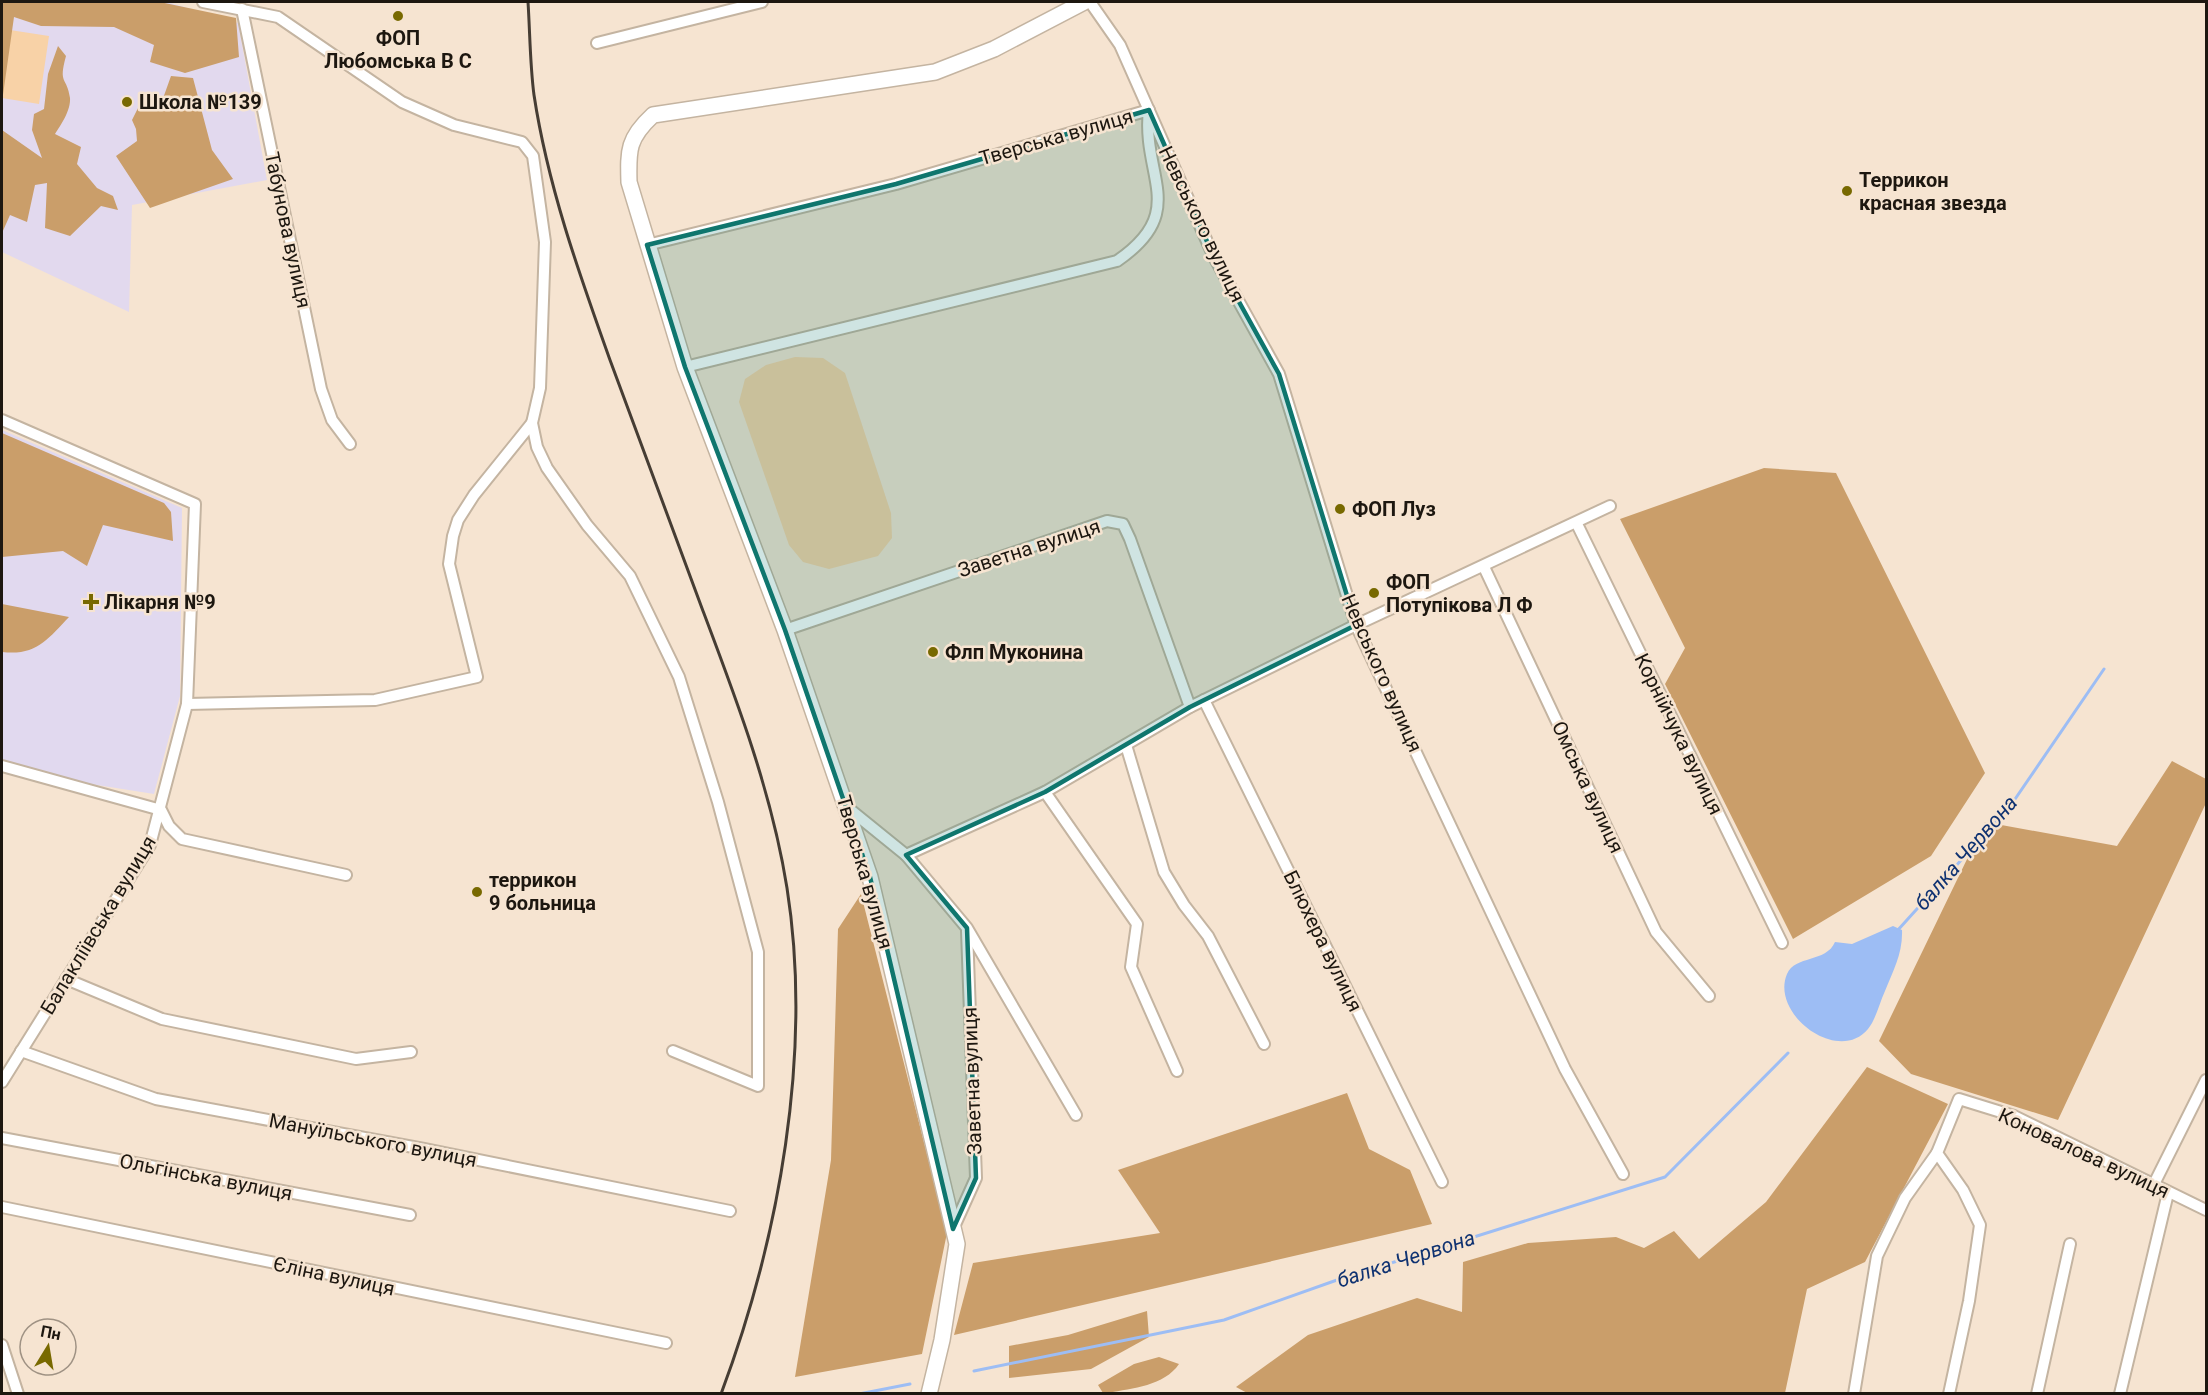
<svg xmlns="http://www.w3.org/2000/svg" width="2208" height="1395" font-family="Roboto,sans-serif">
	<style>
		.education { fill: #e2d9ee }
		.medical { fill: #e1d9ef }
		.green { fill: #f8d2a7 }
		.forest { fill: #ca9e6a }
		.water { fill: #9dbdf4 }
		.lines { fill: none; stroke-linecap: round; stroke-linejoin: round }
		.stream { stroke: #9dbdf4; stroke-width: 3 }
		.minor-casing { stroke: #c4b4a1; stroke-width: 14 }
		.secondary-casing { stroke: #c4b4a1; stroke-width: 18 }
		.minor { stroke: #fff; stroke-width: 10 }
		.secondary { stroke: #fff; stroke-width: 15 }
		.rail { stroke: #463d34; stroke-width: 3 }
		.marked { fill: #0f766e; fill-opacity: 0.2; stroke: #0f766e; stroke-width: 4.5; stroke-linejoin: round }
		.poi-dot { fill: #786900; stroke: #f6e4d1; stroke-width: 2 }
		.labels { text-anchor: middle; stroke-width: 5; stroke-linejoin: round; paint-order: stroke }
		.poi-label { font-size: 20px; font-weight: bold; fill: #1d1710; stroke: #f6e4d1; text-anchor: start }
		.street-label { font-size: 20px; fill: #1d1710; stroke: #f6e4d1 }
		.water-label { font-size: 21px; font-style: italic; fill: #0f3271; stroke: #f6e4d1 }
	</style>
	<rect width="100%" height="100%" fill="#f6e4d1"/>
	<polygon class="education" points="2,2 167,2 238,23 267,180 132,205 129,312 2,252"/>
	<polygon class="medical" points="2,430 182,508 180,696 154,794 2,770"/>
	<g class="green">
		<polygon points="10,30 49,36 39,104 2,98"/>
		<polygon points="795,357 823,358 845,373 891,513 892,538 878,556 829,569 803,562 789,545 739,402 745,379 766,365"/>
	</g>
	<g class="forest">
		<polygon points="2,2 160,2 236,18 239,57 185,73 150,62 154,45 114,27 41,26 14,17 2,102"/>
		<path d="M58 46 66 56C58 85 67 76 70 98 71 110 61 125 55 134L81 147 77 164 97 188 113 196 118 210 101 206 70 236 45 228 47 183 35 185 27 222 10 215 2 233V130L42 158 32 130 34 114 44 109 48 74Z"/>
		<polygon points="171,76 193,78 212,150 233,179 150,208 116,156 137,141 136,129 132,120 139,106 161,104"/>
		<polygon points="2,433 164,503 171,512 173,541 103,525 87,566 63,551 2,557"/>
		<polygon points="1764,468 1836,473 1985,773 1931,856 1793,939 1665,684 1685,648 1620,519"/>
		<path d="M2 604 69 617C47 640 36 656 2 652Z"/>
		<polygon points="2172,761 2206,779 2206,803 2058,1120 1911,1074 1879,1041 1985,822 2117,846"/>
		<polygon points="861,894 947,1233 922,1354 795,1377 831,1160 838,929"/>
		<polygon points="1867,1067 1948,1104 1865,1262 1807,1289 1785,1393 1249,1394 1236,1387 1308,1335 1417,1298 1462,1312 1463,1262 1528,1243 1616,1237 1644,1248 1674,1231 1699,1259 1766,1202"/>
		<polygon points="1347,1093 1369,1149 1410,1170 1432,1224 954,1335 973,1263 1160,1233 1118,1170"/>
		<polygon points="1147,1311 1149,1337 1091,1369 1009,1378 1009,1346 1068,1335"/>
		<path d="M1159 1357 1179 1364C1164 1386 1133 1388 1108 1393H1103L1098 1385 1134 1364Z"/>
	</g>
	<path class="water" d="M1893 926 1902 930C1903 953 1893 971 1885 991 1879 1004 1876 1019 1868 1029 1838 1065 1770 1014 1787 974 1795 955 1826 963 1835 942L1852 944Z"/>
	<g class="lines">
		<g class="stream">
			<polyline points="1897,931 2011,805 2104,669"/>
			<polyline points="974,1371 1224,1320 1337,1280 1665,1177 1788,1053"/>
			<polyline points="88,1394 217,1394"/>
			<polyline points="859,1394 910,1384"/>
		</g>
		<g class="minor-casing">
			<g id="minor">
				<polyline points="203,2 278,17 402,102 454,125 522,142 533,156 545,242 540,388 532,423 537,447 547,468 587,525 630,576 679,677 718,802 758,952 758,1086 673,1051"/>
				<polyline points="1090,2 1120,45 1213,255 1279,374 1356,625 1565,1069 1623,1174"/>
				<polyline points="242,9 321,389 332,420 350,444"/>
				<polyline points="597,43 762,2"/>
				<path d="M647 245 896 184 1149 110C1141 176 1190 211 1117 261L685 367"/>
				<polyline points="2,420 195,504 187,704 150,845 2,1082"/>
				<polyline points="1577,524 1782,943"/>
				<polyline points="1484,567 1656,932 1709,996"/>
				<polyline points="785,630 1107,521 1123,524 1130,539 1190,707"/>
				<polyline points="1204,700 1442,1182"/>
				<polyline points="187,704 375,700 477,677 449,564 453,536 458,520 474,495 532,423"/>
				<polyline points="1126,745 1164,872 1184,905 1208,936 1264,1044"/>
				<polyline points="2,766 161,810 169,826 182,839 346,875"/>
				<polyline points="1045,792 1137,924 1131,967 1177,1071"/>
				<polyline points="848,808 906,855 1045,792 1190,707 1356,625 1610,506"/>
				<polyline points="906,855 967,928 1076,1115"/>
				<polyline points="66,979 162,1019 356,1059 411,1052"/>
				<polyline points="21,1051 156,1099 424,1149 730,1211"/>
				<polyline points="2,1138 410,1215"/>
				<polyline points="2153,1186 2206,1080"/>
				<polyline points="2,1207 666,1343"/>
				<polyline points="953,1229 976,1178 967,931"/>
				<polyline points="2,1345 18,1394"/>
				<polyline points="1854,1394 1877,1256 1905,1198 1937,1153"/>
				<polyline points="1949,1394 1969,1301 1980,1225 1963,1190 1937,1153 1959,1099 2014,1116 2206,1210"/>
				<polyline points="2037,1394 2070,1244"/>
				<polyline points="2120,1394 2168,1193"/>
			</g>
		</g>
		<g class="secondary-casing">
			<path id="secondary" d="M929 1394 942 1340 957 1244 870 877 785 630 685 367 629 182C628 150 628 138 653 115L935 72 994 49 1084 2"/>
		</g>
		<use href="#minor" class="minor"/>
		<use href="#secondary" class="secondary"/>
		<path class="rail" d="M528 2C530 33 530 65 534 95 548 187 579 273 610 360 641 444 672 528 703 611 737 701 772 793 787 888 813 1053 779 1239 721 1394"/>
	</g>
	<path class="marked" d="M1149 110 1213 255 1279 374 1356 625 1190 707 1045 792 906 855 967 928 976 1178 953 1229 870 877 785 630 685 367 647 245 896 184Z"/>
	<g class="poi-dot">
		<circle cx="398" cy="16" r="6"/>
		<circle cx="127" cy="102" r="6"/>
		<circle cx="1847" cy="191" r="6"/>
		<circle cx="1340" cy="509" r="6"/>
		<circle cx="1374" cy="593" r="6"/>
		<path d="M88 593h6v6h6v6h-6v6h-6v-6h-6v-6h6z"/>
		<circle cx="933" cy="652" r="6"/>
		<circle cx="477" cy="892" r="6"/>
	</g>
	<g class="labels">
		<g class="poi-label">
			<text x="398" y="45" text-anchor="middle">ФОП<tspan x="398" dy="23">Любомська В С</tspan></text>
			<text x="139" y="109">Школа №139</text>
			<text x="1859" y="187">Террикон<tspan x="1859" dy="23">красная звезда</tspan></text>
			<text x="1352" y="516">ФОП Луз</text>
			<text x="1386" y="589">ФОП<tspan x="1386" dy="23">Потупікова Л Ф</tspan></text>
			<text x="104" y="609">Лікарня №9</text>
			<text x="945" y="659">Флп Муконина</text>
			<text x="489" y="887">террикон<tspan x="489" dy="23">9 больница</tspan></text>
		</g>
		<g class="street-label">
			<text transform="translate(1056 137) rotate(-16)" y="7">Тверська вулиця</text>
			<text transform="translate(1202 224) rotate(64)" y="7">Невського вулиця</text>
			<text transform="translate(288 230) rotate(78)" y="7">Табунова вулиця</text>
			<text transform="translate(1029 548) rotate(-18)" y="7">Заветна вулиця</text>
			<text transform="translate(1382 673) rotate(66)" y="7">Невського вулиця</text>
			<text transform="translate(1679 734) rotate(64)" y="7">Корнійчука вулиця</text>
			<text transform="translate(1588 787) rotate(65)" y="7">Омська вулиця</text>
			<text transform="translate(865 872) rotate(74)" y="7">Тверська вулиця</text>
			<text transform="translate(98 925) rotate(-59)" y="7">Балакліївська вулиця</text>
			<text transform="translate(1323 941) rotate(64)" y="7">Блюхера вулиця</text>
			<text transform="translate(972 1081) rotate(-92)" y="7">Заветна вулиця</text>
			<text transform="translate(373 1140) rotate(11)" y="7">Мануїльського вулиця</text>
			<text transform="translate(2084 1153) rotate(25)" y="7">Коновалова вулиця</text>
			<text transform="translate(206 1177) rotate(11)" y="7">Ольгінська вулиця</text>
			<text transform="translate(334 1276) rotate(12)" y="7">Єліна вулиця</text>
		</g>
		<g class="water-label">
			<text transform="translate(1966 853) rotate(-49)" y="7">балка Червона</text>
			<text transform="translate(1406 1259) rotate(-18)" y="7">балка Червона</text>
		</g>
	</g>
	<rect width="2208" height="1395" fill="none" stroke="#1d1710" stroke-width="6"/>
	<g transform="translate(48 1347) rotate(11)"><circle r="28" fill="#f6e4d1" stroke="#9f9284" stroke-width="1.5"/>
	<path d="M0-4.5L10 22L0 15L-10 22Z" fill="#786900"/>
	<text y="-9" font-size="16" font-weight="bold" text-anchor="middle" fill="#1d1710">Пн</text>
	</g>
</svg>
